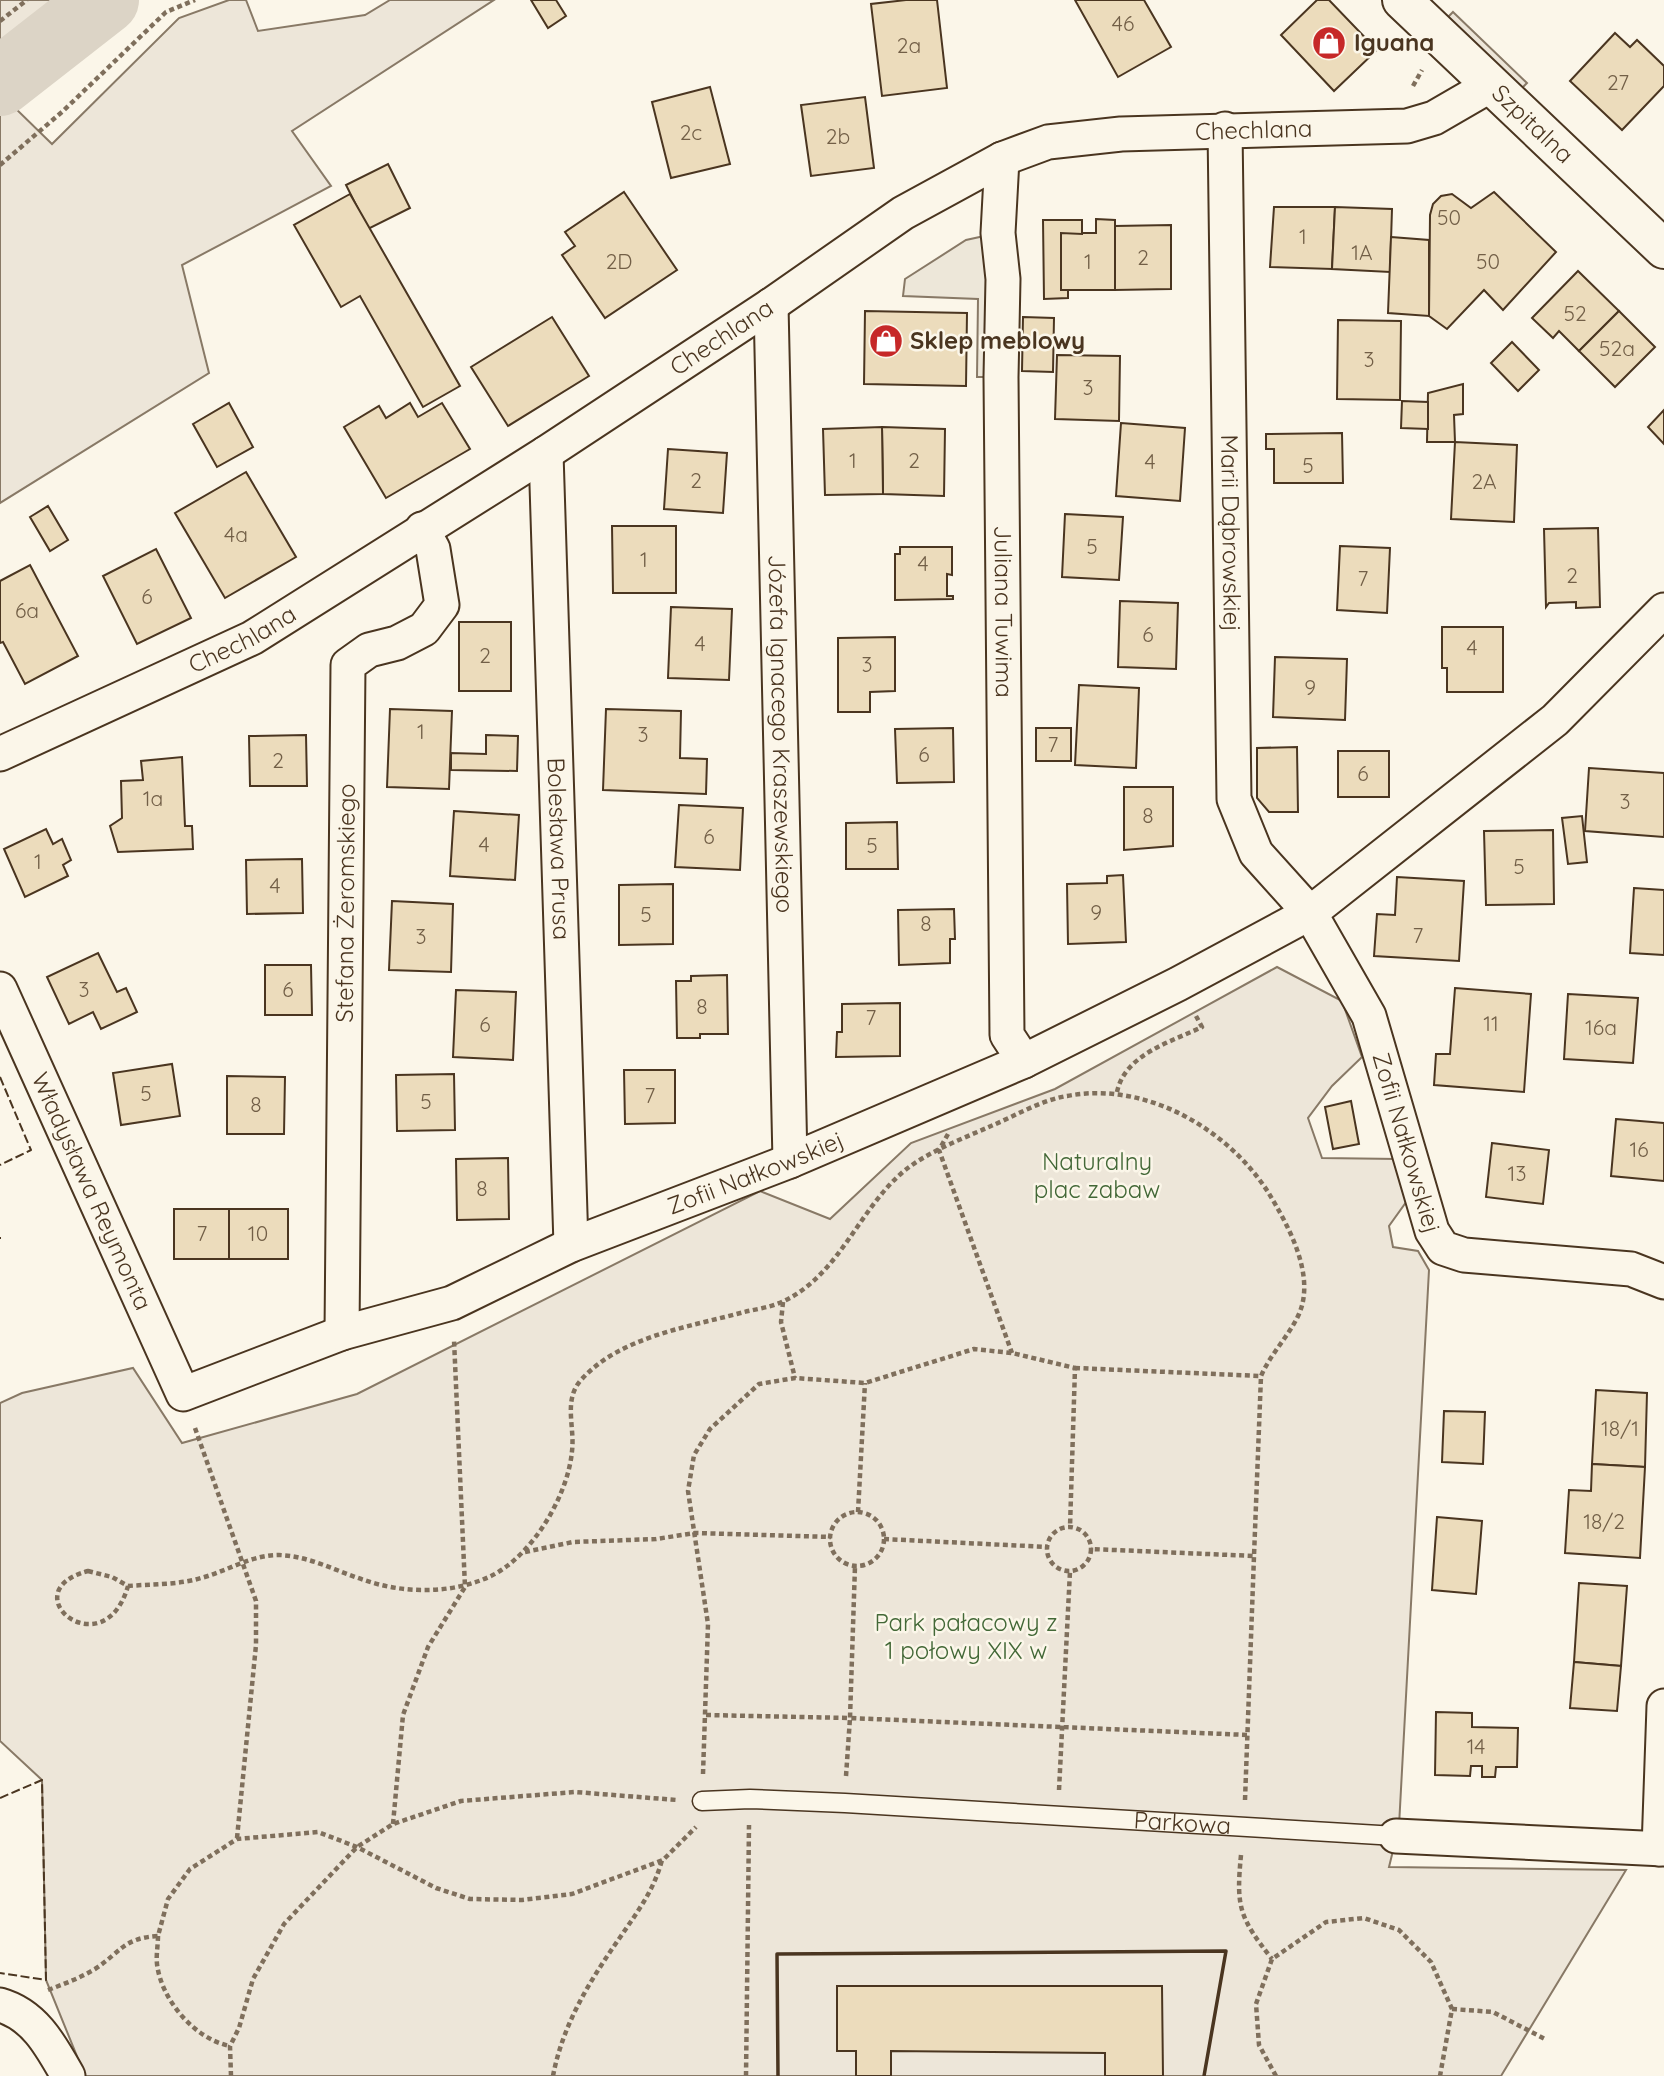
<svg xmlns="http://www.w3.org/2000/svg" width="1664" height="2076" font-family="Quicksand,sans-serif">
	<style>
		.green { fill: #ede6d9; stroke: #887966; stroke-width: 2 }
		.parking { fill: #ede7d9; stroke: #887966; stroke-width: 2 }
		.lines { fill: none; stroke-linecap: round; stroke-linejoin: round }
		.river { stroke: #dcd4c6; stroke-width: 68 }
		.building { fill: #ecdcbc; stroke: #4a3520; stroke-width: 2 }
		.service-casing { stroke: #4a3520; stroke-width: 21 }
		.minor-casing { stroke: #4a3520; stroke-width: 37 }
		.tertiary-casing { stroke: #4a3520; stroke-width: 42 }
		.path { stroke: #7f6f5c; stroke-width: 4.5; stroke-dasharray: 5 3.5; stroke-linecap: butt }
		.service { stroke: #fbf6e9; stroke-width: 18 }
		.minor { stroke: #fbf6e9; stroke-width: 33 }
		.tertiary { stroke: #fbf6e9; stroke-width: 38 }
		.fence { stroke: #4a3520; stroke-width: 2; stroke-dasharray: 9 3.5; stroke-linecap: butt }
		.wall { stroke: #4a3520; stroke-width: 3.5 }
		.labels { text-anchor: middle; stroke-width: 5; stroke-linejoin: round; paint-order: stroke }
		.number-label { font-size: 21px; fill: #725f47 }
		.poi-label { font-size: 24px; font-weight: bold; fill: #4a3520; stroke: #fbf6e9; text-anchor: start }
		.street-label { font-size: 24px; fill: #4a3520; stroke: #fbf6e9 }
		.park-label { font-size: 24px; fill: #436837; stroke: #fbf6e9 }
	</style>
	<rect width="100%" height="100%" fill="#fbf6e9"/>
	<g class="green">
		<polygon points="0,0 81,0 0,59"/>
		<polygon points="229,0 246,0 258,31 365,15 390,0 494,0 292,131 331,186 182,265 209,373 0,503 0,110 9,102 52,144 179,18"/>
		<polygon points="1453,12 1527,83 1521,89 1447,18"/>
		<polygon points="1277,967 1342,1001 1362,1057 1332,1086 1308,1118 1322,1158 1398,1159 1409,1198 1389,1226 1393,1247 1418,1251 1429,1270 1399,1826 1389,1867 1626,1870 1501,2076 85,2076 46,1980 42,1780 0,1741 0,1403 22,1393 133,1368 182,1443 357,1394 760,1191 830,1219 911,1143 1055,1089"/>
	</g>
	<polygon class="parking" points="998,233 1001,377 977,377 978,299 903,296 905,279 966,240"/>
	<g class="lines">
		<polyline class="river" points="0,82 105,0"/>
	</g>
	<g class="building">
		<polygon points="531,0 556,0 566,16 548,28"/>
		<polygon points="906,0 937,0 947,88 882,96 871,4"/>
		<polygon points="1075,0 1144,0 1171,47 1118,77"/>
		<polygon points="1317,0 1329,0 1377,50 1334,91 1281,35"/>
		<polygon points="1615,33 1630,47 1637,40 1664,66 1664,86 1622,130 1570,81"/>
		<polygon points="710,87 730,164 671,178 652,102"/>
		<polygon points="865,97 874,168 811,176 801,105"/>
		<polygon points="388,164 410,208 368,229 346,185"/>
		<polygon points="624,192 677,270 605,318 562,255 575,246 565,232"/>
		<polygon points="1494,192 1556,252 1503,310 1484,290 1447,329 1429,316 1430,215 1433,204 1441,196 1452,194 1471,208"/>
		<polygon points="350,194 460,386 423,407 360,296 341,307 294,225"/>
		<polygon points="1274,207 1335,207 1332,269 1270,267"/>
		<polygon points="1335,207 1392,209 1390,272 1332,269"/>
		<polygon points="1096,219 1115,220 1115,290 1061,290 1061,233 1096,233"/>
		<polygon points="1043,220 1082,220 1082,234 1061,233 1061,290 1068,290 1068,298 1044,299"/>
		<polygon points="1171,225 1171,289 1115,290 1115,226"/>
		<polygon points="1391,237 1429,240 1429,316 1388,313"/>
		<polygon points="1578,271 1619,311 1579,351 1559,331 1553,338 1532,318"/>
		<polygon points="865,311 967,313 966,386 864,384"/>
		<polygon points="1619,311 1655,347 1615,387 1579,351"/>
		<polygon points="552,317 589,376 508,426 471,367"/>
		<polygon points="1023,317 1054,318 1053,372 1022,371"/>
		<polygon points="1338,320 1401,321 1400,400 1337,399"/>
		<polygon points="1512,342 1539,370 1518,391 1491,363"/>
		<polygon points="1057,355 1120,356 1119,421 1055,419"/>
		<polygon points="1463,384 1463,414 1454,415 1455,442 1427,442 1428,393"/>
		<polygon points="1402,401 1428,402 1428,429 1401,428"/>
		<polygon points="229,403 253,447 217,467 193,424"/>
		<polygon points="410,403 418,417 442,403 470,449 386,498 344,427 379,406 386,418"/>
		<polygon points="1664,410 1664,444 1648,427"/>
		<polygon points="1121,423 1185,428 1180,501 1116,496"/>
		<polygon points="882,427 945,429 944,496 883,494"/>
		<polygon points="882,427 883,494 825,495 823,429"/>
		<polygon points="1342,433 1343,483 1274,483 1274,449 1266,449 1266,434"/>
		<polygon points="1455,442 1517,445 1514,522 1451,519"/>
		<polygon points="668,449 727,453 723,513 664,509"/>
		<polygon points="246,472 296,557 225,598 175,513"/>
		<polygon points="48,506 68,540 50,551 30,517"/>
		<polygon points="1065,514 1123,517 1119,580 1062,577"/>
		<polygon points="612,526 676,526 676,593 613,593"/>
		<polygon points="1598,528 1600,607 1576,608 1576,602 1549,603 1546,607 1544,529"/>
		<polygon points="1340,546 1390,548 1387,613 1337,610"/>
		<polygon points="900,547 952,547 952,575 947,574 947,596 953,596 953,599 895,600 895,554 900,554"/>
		<polygon points="156,549 191,618 137,644 103,576"/>
		<polygon points="30,565 78,656 25,684 3,642 0,643 0,581"/>
		<polygon points="1120,601 1178,603 1176,669 1118,667"/>
		<polygon points="671,607 732,609 729,680 668,678"/>
		<rect x="459" y="622" width="52" height="69"/>
		<polygon points="1442,627 1503,627 1503,692 1447,692 1447,668 1442,668"/>
		<polygon points="895,637 895,691 870,692 870,712 838,712 838,638"/>
		<polygon points="1275,657 1347,659 1345,720 1273,717"/>
		<polygon points="1079,685 1139,688 1136,768 1075,765"/>
		<polygon points="390,709 452,711 449,789 387,787"/>
		<polygon points="606,709 681,711 680,758 707,759 706,794 603,790"/>
		<polygon points="953,728 954,782 897,783 895,729"/>
		<rect x="1036" y="728" width="35" height="33"/>
		<polygon points="306,735 307,786 250,786 249,736"/>
		<polygon points="486,735 518,736 517,771 451,770 451,753 486,754"/>
		<polygon points="1297,747 1298,812 1269,812 1257,798 1257,748"/>
		<rect x="1338" y="751" width="51" height="46"/>
		<polygon points="182,757 185,826 192,826 193,849 118,852 110,826 122,818 121,781 143,780 141,761"/>
		<polygon points="1589,768 1664,773 1664,837 1585,831"/>
		<polygon points="1124,787 1173,787 1173,846 1124,850"/>
		<polygon points="679,805 743,808 740,870 675,867"/>
		<polygon points="454,811 519,815 515,880 450,876"/>
		<polygon points="1582,816 1587,862 1568,864 1562,818"/>
		<polygon points="897,822 898,869 846,869 846,823"/>
		<polygon points="46,829 53,844 62,839 71,860 63,865 68,876 25,897 4,849"/>
		<polygon points="1553,830 1554,904 1486,905 1484,831"/>
		<polygon points="302,859 303,913 247,914 246,860"/>
		<polygon points="1123,875 1126,942 1068,944 1067,884 1107,883 1107,876"/>
		<polygon points="1397,877 1464,881 1459,961 1374,956 1377,914 1395,915"/>
		<polygon points="673,884 673,944 619,945 619,885"/>
		<polygon points="1634,888 1664,890 1664,955 1630,953"/>
		<polygon points="392,901 453,904 451,972 389,970"/>
		<polygon points="954,909 955,939 950,939 950,963 899,965 898,910"/>
		<polygon points="98,953 117,992 126,988 137,1012 101,1029 93,1012 69,1024 47,977"/>
		<polygon points="265,965 311,965 312,1015 265,1015"/>
		<polygon points="727,975 728,1034 700,1034 700,1038 677,1038 676,981 691,981 691,976"/>
		<polygon points="1455,988 1531,994 1524,1092 1434,1085 1436,1054 1450,1054"/>
		<polygon points="456,990 516,992 513,1060 453,1057"/>
		<polygon points="1568,994 1638,998 1633,1063 1564,1059"/>
		<polygon points="900,1003 900,1056 836,1057 837,1032 842,1032 842,1004"/>
		<polygon points="172,1064 180,1116 121,1125 113,1073"/>
		<polygon points="624,1070 675,1070 675,1123 625,1124"/>
		<polygon points="454,1074 455,1130 397,1131 396,1075"/>
		<polygon points="227,1076 285,1077 284,1134 227,1134"/>
		<polygon points="1351,1101 1359,1144 1333,1149 1325,1107"/>
		<polygon points="1616,1119 1664,1123 1664,1181 1611,1176"/>
		<polygon points="1492,1143 1549,1150 1543,1204 1486,1197"/>
		<polygon points="508,1158 509,1219 457,1220 456,1159"/>
		<rect x="174" y="1209" width="55" height="50"/>
		<rect x="229" y="1209" width="59" height="50"/>
		<polygon points="1596,1390 1647,1393 1645,1467 1592,1464"/>
		<polygon points="1444,1411 1485,1412 1483,1464 1442,1462"/>
		<polygon points="1592,1464 1645,1467 1640,1558 1565,1553 1569,1490 1591,1491"/>
		<polygon points="1437,1517 1482,1521 1476,1594 1432,1590"/>
		<polygon points="1579,1583 1627,1586 1621,1666 1574,1662"/>
		<polygon points="1574,1662 1621,1666 1617,1711 1570,1708"/>
		<polygon points="1436,1712 1472,1713 1472,1727 1518,1728 1517,1767 1496,1767 1495,1777 1482,1777 1482,1766 1471,1766 1470,1776 1435,1775"/>
		<polygon points="837,1986 1162,1986 1163,2076 1105,2076 1105,2053 891,2051 891,2076 856,2076 856,2051 837,2051"/>
	</g>
	<g class="lines">
		<g class="service-casing">
			<g id="service">
				<path id="s1" d="M702 1801 750 1799 845 1803 1396 1836"/>
			</g>
		</g>
		<g class="minor-casing">
			<g id="minor">
				<path id="s2" d="M1225 129 1234 799 1256 853 1310 913 1369 1016 1432 1231 1443 1248 1464 1255 1631 1269 1664 1282"/>
				<path id="s3" d="M1002 159 998 233 1003 279 1001 377 1007 1035 1024 1061"/>
				<path id="s4" d="M771 305 790 1161"/>
				<path id="s5" d="M546 453 571 1245"/>
				<path id="s6" d="M0 754 252 638 546 453 771 305 903 213 1002 159 1048 142 1121 134 1407 126 1434 118 1491 85"/>
				<path id="s7" d="M0 989 183 1394 342 1333 452 1303 571 1245 790 1161 1024 1061 1178 984 1310 913 1555 720 1664 610"/>
				<path id="s8" d="M342 1333 348 665 369 650 397 643 424 629 442 605 433 549 422 529"/>
				<polyline points="1396,1836 1664,1849"/>
				<polyline points="1659,1849 1664,1706"/>
				<path d="M0 2005C35 2015 51 2046 68 2076"/>
			</g>
		</g>
		<g class="tertiary-casing">
			<g id="tertiary">
				<path id="s9" d="M1402 0 1664 249"/>
			</g>
		</g>
		<g class="path">
			<polyline points="0,21 27,0"/>
			<polyline points="1413,86 1422,70"/>
			<polyline points="0,165 62,112 166,12 195,0"/>
			<path d="M1117 1092C1125 1054 1171 1042 1202 1027L1196 1016"/>
			<polyline points="948,1134 939,1150 1012,1353"/>
			<polyline points="783,1302 781,1322 795,1378"/>
			<polyline points="1075,1368 1261,1376"/>
			<polyline points="195,1428 256,1601 256,1645 237,1838"/>
			<polyline points="858,1512 865,1383"/>
			<circle cx="857" cy="1539" r="27"/>
			<circle cx="1069" cy="1549" r="22"/>
			<polyline points="884,1539 1048,1547"/>
			<polyline points="525,1552 573,1542 656,1539 695,1533 831,1537"/>
			<path d="M88 1571 112 1577 128 1586C104 1670 9 1592 88 1571Z"/>
			<path d="M128 1586C151 1584 178 1585 201 1578 228 1571 250 1555 279 1555 309 1556 336 1571 364 1580 404 1594 453 1594 491 1576 532 1556 568 1496 572 1451 575 1427 563 1400 581 1380 620 1336 690 1327 744 1312 757 1309 772 1307 784 1301 840 1274 858 1210 904 1171 929 1151 962 1139 991 1126 1015 1116 1041 1100 1067 1096 1144 1081 1226 1127 1268 1192 1288 1225 1316 1275 1299 1314 1289 1336 1271 1353 1261 1376L1254 1556 1091 1549"/>
			<polyline points="706,1715 850,1718 855,1566"/>
			<polyline points="703,1774 708,1624 688,1491 694,1455 710,1429 759,1384 795,1378 865,1383 974,1349 1012,1353 1075,1368 1070,1527"/>
			<polyline points="846,1776 850,1718 1248,1735"/>
			<polyline points="1059,1790 1070,1571"/>
			<polyline points="1245,1800 1254,1556"/>
			<polyline points="393,1824 403,1715 428,1647 465,1587 454,1340"/>
			<path d="M1241 1855C1236 1907 1239 1917 1272 1959"/>
			<path d="M158 1936C158 1945 156 1955 157 1964 161 1999 194 2039 230 2046"/>
			<path d="M48 1990C64 1984 80 1978 95 1969 121 1952 123 1938 158 1936L168 1899 190 1869 237 1839 318 1832 357 1847 436 1888 470 1899 522 1900 572 1894 663 1860 696 1827"/>
			<polyline points="1452,2009 1493,2012 1545,2039"/>
			<polyline points="231,2076 230,2046 239,2028 253,1979 284,1924 357,1847 393,1824 461,1801 575,1792 677,1800"/>
			<path d="M553 2076C563 2023 591 1979 621 1936 638 1911 654 1890 662 1860"/>
			<polyline points="746,2076 749,1825"/>
			<polyline points="1276,2076 1259,2045 1256,2004 1272,1959 1326,1922 1364,1918 1399,1930 1431,1962 1452,2009 1440,2076"/>
		</g>
		<use href="#service" class="service"/>
		<use href="#minor" class="minor"/>
		<use href="#tertiary" class="tertiary"/>
		<g class="fence">
			<polyline points="0,1077 31,1150 0,1165"/>
			<polyline points="0,1237 0,1239"/>
			<polyline points="0,1798 42,1780 46,1980 0,1973"/>
		</g>
		<polyline class="wall" points="778,2076 777,1954 1226,1951 1204,2076"/>
	</g>
	<defs>
		<g id="shop-disc" transform="scale(1.75)"><circle r="9.5" fill="#c62828" stroke="#fbf6e9"/><path d="M-5-2.5h2.3a2.7 3.5 0 0 1 5.4 0H5L5.5 6h-11ZM-1.5-2.5h3a1.5 2.3 0 0 0-3 0Z" fill="#fff"/></g>
	</defs>
	<g fill-rule="evenodd">
		<use href="#shop-disc" x="1329" y="43"/>
		<use href="#shop-disc" x="886" y="341"/>
	</g>
	<g class="labels">
		<g class="number-label">
			<text x="1123" y="31">46</text>
			<text x="909" y="53">2a</text>
			<text x="1618" y="90">27</text>
			<text x="691" y="140">2c</text>
			<text x="838" y="144">2b</text>
			<text x="1449" y="225">50</text>
			<text x="1303" y="244">1</text>
			<text x="1362" y="260">1A</text>
			<text x="1143" y="265">2</text>
			<text x="619" y="269">2D</text>
			<text x="1088" y="269">1</text>
			<text x="1488" y="269">50</text>
			<text x="1575" y="321">52</text>
			<text x="1617" y="356">52a</text>
			<text x="1369" y="367">3</text>
			<text x="1088" y="395">3</text>
			<text x="853" y="468">1</text>
			<text x="914" y="468">2</text>
			<text x="1150" y="469">4</text>
			<text x="1308" y="473">5</text>
			<text x="696" y="488">2</text>
			<text x="1484" y="489">2A</text>
			<text x="236" y="542">4a</text>
			<text x="1092" y="554">5</text>
			<text x="644" y="567">1</text>
			<text x="923" y="571">4</text>
			<text x="1572" y="583">2</text>
			<text x="1363" y="586">7</text>
			<text x="147" y="604">6</text>
			<text x="27" y="618">6a</text>
			<text x="1148" y="642">6</text>
			<text x="700" y="651">4</text>
			<text x="1472" y="655">4</text>
			<text x="485" y="663">2</text>
			<text x="867" y="672">3</text>
			<text x="1310" y="695">9</text>
			<text x="421" y="739">1</text>
			<text x="643" y="742">3</text>
			<text x="1053" y="752">7</text>
			<text x="924" y="762">6</text>
			<text x="278" y="768">2</text>
			<text x="1363" y="781">6</text>
			<text x="153" y="806">1a</text>
			<text x="1625" y="809">3</text>
			<text x="1148" y="823">8</text>
			<text x="709" y="844">6</text>
			<text x="484" y="852">4</text>
			<text x="872" y="853">5</text>
			<text x="38" y="869">1</text>
			<text x="1519" y="874">5</text>
			<text x="275" y="893">4</text>
			<text x="1096" y="920">9</text>
			<text x="646" y="922">5</text>
			<text x="926" y="931">8</text>
			<text x="1418" y="943">7</text>
			<text x="421" y="944">3</text>
			<text x="84" y="997">3</text>
			<text x="288" y="997">6</text>
			<text x="702" y="1014">8</text>
			<text x="871" y="1025">7</text>
			<text x="1491" y="1031">11</text>
			<text x="485" y="1032">6</text>
			<text x="1601" y="1035">16a</text>
			<text x="146" y="1101">5</text>
			<text x="650" y="1103">7</text>
			<text x="426" y="1109">5</text>
			<text x="256" y="1112">8</text>
			<text x="1639" y="1157">16</text>
			<text x="1517" y="1181">13</text>
			<text x="482" y="1196">8</text>
			<text x="202" y="1241">7</text>
			<text x="258" y="1241">10</text>
			<text x="1620" y="1436">18/1</text>
			<text x="1604" y="1529">18/2</text>
			<text x="1476" y="1754">14</text>
		</g>
		<g class="poi-label">
			<text x="1354" y="51">Iguana</text>
			<text x="910" y="349">Sklep meblowy</text>
		</g>
		<g class="street-label">
			<text dy="8" stroke="none"><textPath href="#s9" startOffset="180">Szpitalna</textPath></text>
			<text dy="8" stroke="none"><textPath href="#s6" startOffset="1423">Chechlana</textPath></text>
			<text dy="8" stroke="none"><textPath href="#s6" startOffset="835">Chechlana</textPath></text>
			<text dy="8" stroke="none"><textPath href="#s2" startOffset="404">Marii Dąbrowskiej</textPath></text>
			<text dy="8" stroke="none"><textPath href="#s3" startOffset="453">Juliana Tuwima</textPath></text>
			<text dy="8" stroke="none"><textPath href="#s6" startOffset="268">Chechlana</textPath></text>
			<text dy="8" stroke="none"><textPath href="#s4" startOffset="429">Józefa Ignacego Kraszewskiego</textPath></text>
			<text dy="8" stroke="none"><textPath href="#s5" startOffset="396">Bolesława Prusa</textPath></text>
			<text dy="8" stroke="none"><textPath href="#s8" startOffset="430">Stefana Żeromskiego</textPath></text>
			<text dy="8" stroke="none"><textPath href="#s2" startOffset="1060">Zofii Nałkowskiej</textPath></text>
			<text dy="8" stroke="none"><textPath href="#s7" startOffset="1059">Zofii Nałkowskiej</textPath></text>
			<text dy="8" stroke="none"><textPath href="#s7" startOffset="222">Władysława Reymonta</textPath></text>
			<text dy="8" stroke="none"><textPath href="#s1" startOffset="481">Parkowa</textPath></text>
		</g>
		<g class="park-label">
			<text x="1097" y="1170">Naturalny<tspan x="1097" dy="28">plac zabaw</tspan></text>
			<text x="966" y="1631">Park pałacowy z<tspan x="966" dy="28">1 połowy XIX w</tspan></text>
		</g>
	</g>
</svg>
